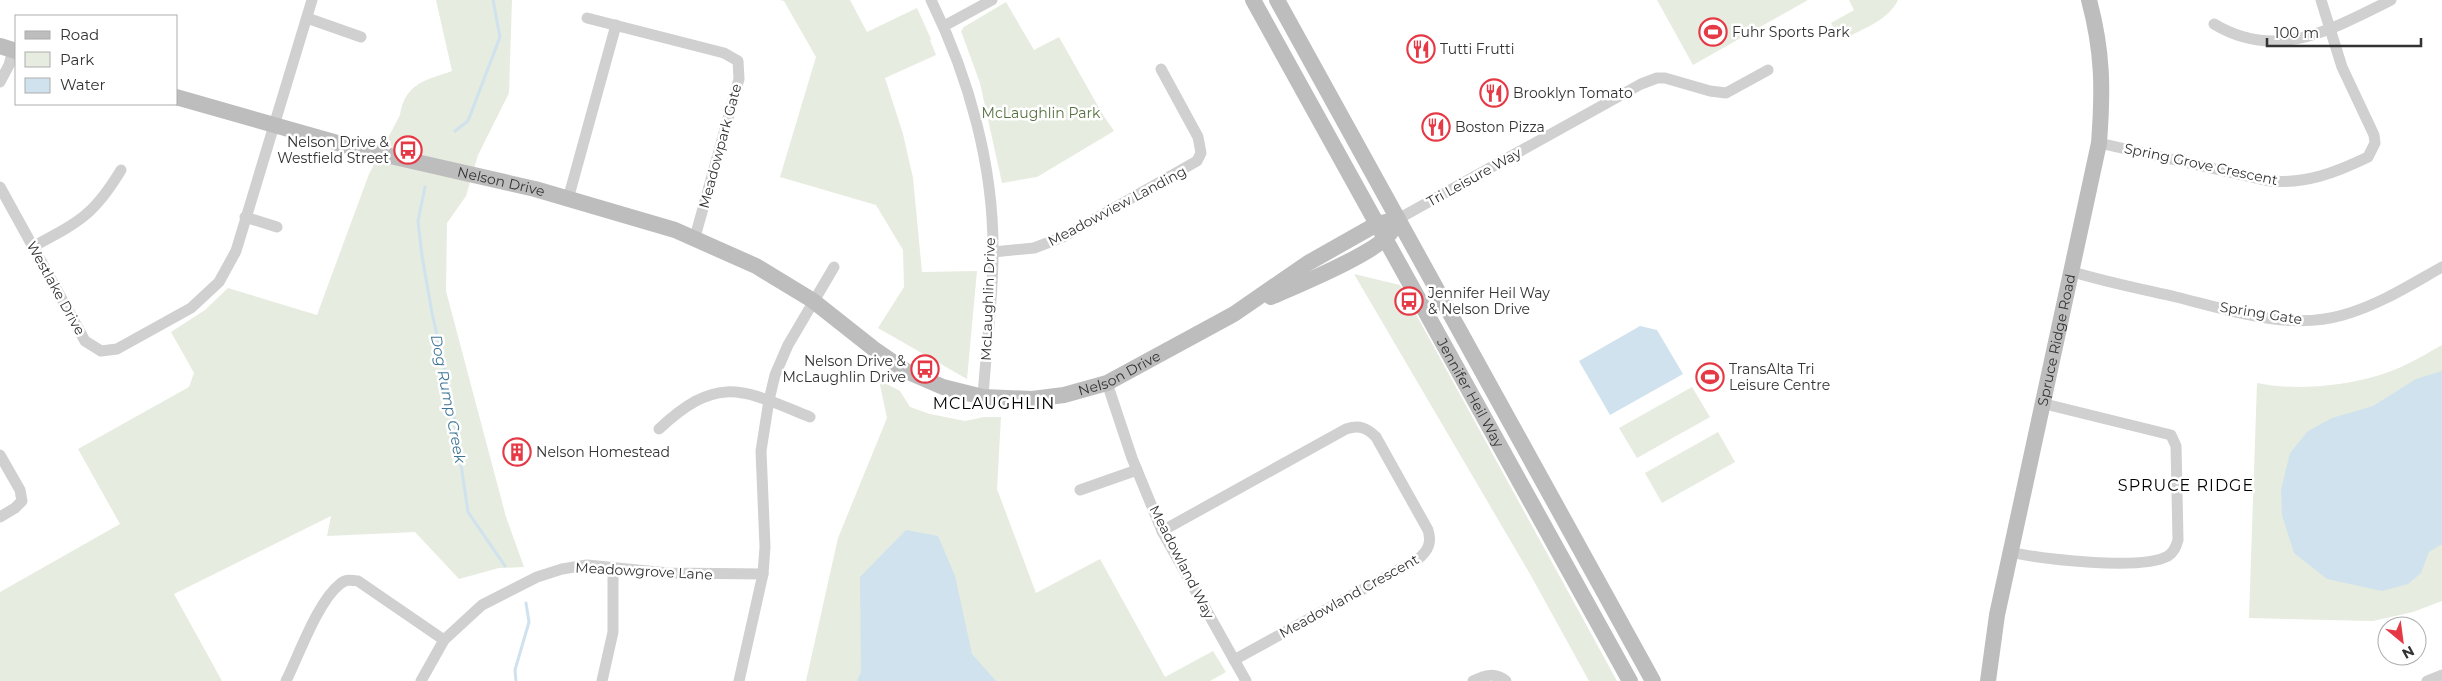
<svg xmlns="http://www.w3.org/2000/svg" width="2442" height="681" font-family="Montserrat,sans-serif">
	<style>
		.green { fill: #e6ecdf }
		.water { fill: #cfe2ee }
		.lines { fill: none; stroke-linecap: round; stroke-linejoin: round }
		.stream { stroke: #cfe2ee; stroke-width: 3 }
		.street { stroke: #d0d0d0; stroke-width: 11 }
		.secondary { stroke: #bdbdbd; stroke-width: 16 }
		.labels { text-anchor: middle; stroke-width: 5; stroke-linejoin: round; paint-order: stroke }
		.poi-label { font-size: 14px; fill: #333; stroke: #fff; text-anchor: start }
		.park-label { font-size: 14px; fill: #56703f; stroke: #fff }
		.street-label { font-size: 14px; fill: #333; stroke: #fff }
		.water-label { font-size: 15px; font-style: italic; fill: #3f7597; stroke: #fff }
		.quarter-label { font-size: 16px; letter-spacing: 1px; fill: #000; stroke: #fff }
	</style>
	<rect width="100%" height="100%" fill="#fff"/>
	<g class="green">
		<path d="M436 0H512L509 93 478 155 466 196 447 223 446 291 506 517 524 567 499 568 459 579 415 532 327 536 331 516 174 594 222 681H0V592L120 524 78 449 189 387 194 373 171 332 205 310 228 288 317 315 369 174 400 115C405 83 426 80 452 71Z"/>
		<polygon points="780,0 850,0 867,32 917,8 931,39 930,40 936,55 885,78 903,134 913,178 922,272 977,271 967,379 878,328 904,287 903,250 876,205 780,177 816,57 784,1"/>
		<polygon points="1657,0 1808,0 1693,65"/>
		<path d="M1849 0H1898C1888 21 1862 29 1842 40L1839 38 1831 23 1854 10Z"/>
		<polygon points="1006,2 1034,50 1059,37 1103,115 1114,131 1037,177 1002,183 980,83 961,31 964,27"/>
		<polygon points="1354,274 1400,285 1617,681 1589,681 1530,574"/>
		<path d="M2442 345V601L2413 612 2373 621 2249 618 2257 383C2300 392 2361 385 2401 367 2415 361 2429 352 2442 345Z"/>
		<polygon points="879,380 900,391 910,407 930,414 965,421 984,417 1001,417 997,489 1036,593 1100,559 1165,677 1213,651 1226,672 1210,681 806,681 838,538 887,418"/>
		<polygon points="1692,387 1710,417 1637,458 1619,428"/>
		<polygon points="1718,432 1735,462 1662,503 1645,473"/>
	</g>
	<g class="water">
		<polygon points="1640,326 1657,330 1683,374 1610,415 1579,361"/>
		<polygon points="2442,371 2442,544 2429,552 2421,573 2408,584 2382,591 2327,579 2294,553 2282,515 2281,490 2290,453 2308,431 2332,418 2373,406 2416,379"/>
		<polygon points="906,530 938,536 955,576 972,654 996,681 857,681 861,672 860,577"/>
	</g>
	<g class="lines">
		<g class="stream">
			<polyline points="455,131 468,121 500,37 493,0"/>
			<polyline points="425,187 418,221 422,256 432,313 451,397 468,512 505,566"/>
			<polyline points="516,681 515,670 529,622 526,603"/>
		</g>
		<g class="street">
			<path d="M931 0C969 77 994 167 993 253 993 301 986 349 983 397"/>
			<polyline points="307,18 361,37"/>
			<polyline points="587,18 724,53 738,61 739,79 695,237"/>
			<path d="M2214 24C2277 62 2332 29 2391 0"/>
			<polyline points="944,26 992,0"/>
			<polyline points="0,82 9,65 13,50"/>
			<path d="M2099 143 2269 181C2306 184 2335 173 2368 157L2375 143 2374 135 2342 67 2321 0"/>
			<polyline points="0,187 85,341 101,351 117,349 191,308 219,282 236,251 312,0"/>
			<polyline points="568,199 616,25"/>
			<polyline points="245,217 277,227"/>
			<polyline points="1398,219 1641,84 1657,78 1665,78 1710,91 1726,93 1768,70"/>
			<path d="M34 246C79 222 94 215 121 170"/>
			<polyline points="993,252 1034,248 1063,237 1197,161 1201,153 1198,137 1161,69"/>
			<path d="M2073 272C2106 282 2141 289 2176 297 2229 310 2289 331 2343 315 2379 305 2410 285 2442 267"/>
			<polyline points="1107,383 1132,458 1162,531 1246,681"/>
			<path d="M659 429C719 373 743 390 810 417"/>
			<polyline points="0,455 20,490 22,501 15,508 0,517"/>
			<polyline points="1080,490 1137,470"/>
			<path d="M1162 531 1346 429C1359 425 1366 427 1376 437L1428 530C1432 543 1428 551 1418 559L1234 660"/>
			<path d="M2010 552C2041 559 2141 571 2168 556 2174 552 2176 547 2178 540L2176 446 2171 435 2041 403"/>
			<path d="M286 681C299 655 318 601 340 584 346 579 351 580 358 581L444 640"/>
			<polyline points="421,681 444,640 482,605 537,577 562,569 587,565 668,573 763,574"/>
			<polyline points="602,681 613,632 613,567"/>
			<polyline points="739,681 763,574 765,547 761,451 769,400 775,375 788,345 834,267"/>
			<path d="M1473 681C1485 675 1495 672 1506 681"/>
			<polyline points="2427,681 2442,675"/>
		</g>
		<g class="secondary">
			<path id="s1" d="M1253 0 1630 681"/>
			<polyline points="1277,0 1653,681"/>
			<polyline points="0,46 16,51"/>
			<path id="s2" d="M176 97 355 148 535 189 675 230 756 266 812 300 874 349 906 371 943 387 983 397 1032 399 1064 395 1107 383 1234 314 1308 263 1377 224 1398 219"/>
			<path d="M1271 297C1296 286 1379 252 1391 232"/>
			<path id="s3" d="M1988 681 1997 615 2099 143C2103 90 2103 52 2089 0"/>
		</g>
	</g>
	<defs>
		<g id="stadium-ring" transform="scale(1.4375)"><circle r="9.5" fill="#fff" stroke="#e63946" stroke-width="1.5"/><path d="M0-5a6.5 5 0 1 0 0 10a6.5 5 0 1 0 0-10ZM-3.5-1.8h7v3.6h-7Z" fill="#e63946"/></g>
		<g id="restaurant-ring" transform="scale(1.4375)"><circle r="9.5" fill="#fff" stroke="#e63946" stroke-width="1.5"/><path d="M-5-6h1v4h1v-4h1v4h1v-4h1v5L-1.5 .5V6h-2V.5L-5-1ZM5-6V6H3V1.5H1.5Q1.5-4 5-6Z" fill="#e63946"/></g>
		<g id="bus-ring" transform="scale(1.4375)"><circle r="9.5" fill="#fff" stroke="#e63946" stroke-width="1.5"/><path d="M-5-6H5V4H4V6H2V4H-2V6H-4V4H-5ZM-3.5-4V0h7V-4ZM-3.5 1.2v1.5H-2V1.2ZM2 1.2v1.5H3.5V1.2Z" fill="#e63946"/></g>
		<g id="building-ring" transform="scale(1.4375)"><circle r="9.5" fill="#fff" stroke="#e63946" stroke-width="1.5"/><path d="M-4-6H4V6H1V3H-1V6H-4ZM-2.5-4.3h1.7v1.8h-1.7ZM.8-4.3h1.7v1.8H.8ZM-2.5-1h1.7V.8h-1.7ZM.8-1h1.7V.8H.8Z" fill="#e63946"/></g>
	</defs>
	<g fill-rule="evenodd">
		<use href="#stadium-ring" x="1713" y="32"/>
		<use href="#restaurant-ring" x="1421" y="49"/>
		<use href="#restaurant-ring" x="1494" y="93"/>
		<use href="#restaurant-ring" x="1436" y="127"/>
		<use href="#bus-ring" x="408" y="150"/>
		<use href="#bus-ring" x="1409" y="301"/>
		<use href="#bus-ring" x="925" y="369"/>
		<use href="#stadium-ring" x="1710" y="377"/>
		<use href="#building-ring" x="517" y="452"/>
	</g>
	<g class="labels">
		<g class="poi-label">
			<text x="1732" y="37">Fuhr Sports Park</text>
			<text x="1440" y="54">Tutti Frutti</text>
			<text x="1513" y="98">Brooklyn Tomato</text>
			<text x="1455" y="132">Boston Pizza</text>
			<text x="389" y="147" text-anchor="end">Nelson Drive &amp;<tspan x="389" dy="16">Westfield Street</tspan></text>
			<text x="1428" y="298">Jennifer Heil Way<tspan x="1428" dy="16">&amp; Nelson Drive</tspan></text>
			<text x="906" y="366" text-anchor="end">Nelson Drive &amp;<tspan x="906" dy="16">McLaughlin Drive</tspan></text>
			<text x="1729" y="374">TransAlta Tri<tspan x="1729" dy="16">Leisure Centre</tspan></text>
			<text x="536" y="457">Nelson Homestead</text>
		</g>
		<g class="park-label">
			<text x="1041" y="118">McLaughlin Park</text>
		</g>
		<g class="street-label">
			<text transform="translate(720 146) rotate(-75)" y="5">Meadowpark Gate</text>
			<text transform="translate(2201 164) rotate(12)" y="5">Spring Grove Crescent</text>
			<text transform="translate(1474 177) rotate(-29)" y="5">Tri Leisure Way</text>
			<text dy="5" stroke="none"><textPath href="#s2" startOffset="336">Nelson Drive</textPath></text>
			<text transform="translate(1117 206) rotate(-28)" y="5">Meadowview Landing</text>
			<text transform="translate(56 288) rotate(61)" y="5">Westlake Drive</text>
			<text transform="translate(988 299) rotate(-88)" y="5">McLaughlin Drive</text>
			<text transform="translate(2261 313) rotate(9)" y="5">Spring Gate</text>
			<text dy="5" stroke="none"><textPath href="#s3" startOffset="348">Spruce Ridge Road</textPath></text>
			<text dy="5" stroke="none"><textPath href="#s2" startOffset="1011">Nelson Drive</textPath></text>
			<text dy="5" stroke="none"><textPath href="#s1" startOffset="449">Jennifer Heil Way</textPath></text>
			<text transform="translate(1182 562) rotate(63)" y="5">Meadowland Way</text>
			<text transform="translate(644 571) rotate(3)" y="5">Meadowgrove Lane</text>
			<text transform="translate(1349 596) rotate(-29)" y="5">Meadowland Crescent</text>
		</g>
		<g class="water-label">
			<text transform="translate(448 399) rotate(79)" y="5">Dog Rump Creek</text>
		</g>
		<g class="quarter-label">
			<text x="994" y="409">MCLAUGHLIN</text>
			<text x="2186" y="491">SPRUCE RIDGE</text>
		</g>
	</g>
	<rect x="15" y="15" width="162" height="90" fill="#ffffff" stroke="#adadad"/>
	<rect x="25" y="31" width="25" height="8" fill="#bdbdbd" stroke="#adadad"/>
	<text x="60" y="40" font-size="15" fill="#333333">Road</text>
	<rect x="25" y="52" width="25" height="15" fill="#e6ecdf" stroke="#adadad"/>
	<text x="60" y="65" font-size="15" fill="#333333">Park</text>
	<rect x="25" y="78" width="25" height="15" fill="#cfe2ee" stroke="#adadad"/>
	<text x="60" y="90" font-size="15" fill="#333333">Water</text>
	<g transform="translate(2402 641) rotate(151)"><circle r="24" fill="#ffffff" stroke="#adadad"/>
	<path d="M0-4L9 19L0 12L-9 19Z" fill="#e63946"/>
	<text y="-8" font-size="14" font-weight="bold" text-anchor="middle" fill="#333333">N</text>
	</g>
	<path d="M2267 38v8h154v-8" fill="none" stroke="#333333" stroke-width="2.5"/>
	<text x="2274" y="38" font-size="15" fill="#333333" stroke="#ffffff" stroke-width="4" paint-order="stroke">100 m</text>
</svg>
